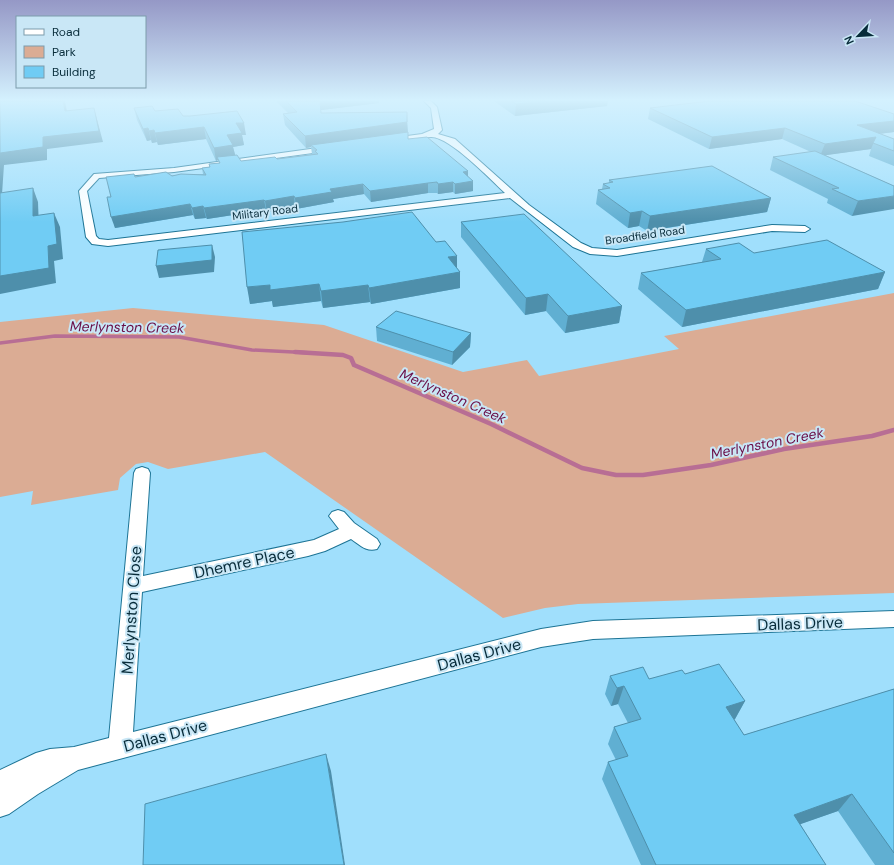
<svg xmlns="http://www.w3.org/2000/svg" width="894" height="865" font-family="'DM Sans',sans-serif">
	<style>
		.green { fill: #dbac94 }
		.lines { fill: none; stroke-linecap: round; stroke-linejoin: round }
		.stream-far1 { stroke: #b86e94; stroke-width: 3.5 }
		.stream { stroke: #b86e94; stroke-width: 4.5 }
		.street-casing { stroke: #1d7495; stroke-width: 2 }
		.street { fill: #fff; fill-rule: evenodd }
		.wall { fill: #60afd2 }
		.shaded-wall { fill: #4e8fab }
		.building { fill: #70ccf4; stroke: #4e8fab }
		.labels { text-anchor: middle; stroke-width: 4; stroke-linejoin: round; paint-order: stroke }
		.far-street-label { font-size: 11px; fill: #082c3a; stroke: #c9e7f6 }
		.water-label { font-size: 14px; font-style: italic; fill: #6a0e47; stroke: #c9e7f6 }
		.near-street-label { font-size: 16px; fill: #082c3a; stroke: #c9e7f6 }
	</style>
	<rect width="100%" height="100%" fill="#a0dffc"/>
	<polygon class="green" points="894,293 894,593 578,604 545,608 503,618 265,452 168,469 148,462 136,464 120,478 118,490 31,505 33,491 0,497 0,322 133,308 324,325 463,372 527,360 539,376 679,349 664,336"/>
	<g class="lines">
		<polyline class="stream-far1" points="0,343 55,336 179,337 252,350 313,353"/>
		<polyline class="stream" points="295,352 343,355 351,358 354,365 491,424 582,468 616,475 643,475 711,465 784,449 872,436 894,430"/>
		<g class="street-casing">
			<g id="street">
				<path d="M424 101H431L437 107 442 130 438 134 455 139 529 205 581 243 592 248 617 250 772 225 805 226 810 229 805 232 772 231 617 256 590 254 573 247 510 198 108 246 92 244 86 237 79 191 94 174 174 168 332 146H335V150L174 172 99 178 87 191 96 236 99 239 108 240 505 193C491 180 449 136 431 137 416 137 400 146 385 143V139L422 134 434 129 431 108Z"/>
				<path d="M142 467 148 469 150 473 143 576 314 540 339 529 329 516 332 512 338 510 344 512 354 523 377 539 380 544 377 549C366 552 360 545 351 539L325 551 308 556 142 592 133 732 541 629 593 621 894 611V627L593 639 541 647 78 770 38 794 9 814 0 817V770L36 753 50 749 74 747 109 738 134 473 136 469Z"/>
			</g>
		</g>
		<use href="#street" class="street"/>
	</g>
	<g class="wall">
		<polygon points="276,101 379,101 379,103 321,110 321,113 407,112 408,139 468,171 468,176 473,191 455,194 453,192 438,194 437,193 428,193 371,202 364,194 333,199 334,202 296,209 295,207 267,212 266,210 207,219 206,218 195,219 193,215 115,228 111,197 135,177 203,174 202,168 209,167 209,164 219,163 218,160 216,161 206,139 158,145 157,142 152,143 151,140 147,141 137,120 134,108 183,116 246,135 242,135 244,145 233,147 235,155 241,161 277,159 312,154 311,147 306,148 285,125 283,114 288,113"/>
		<polygon points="494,101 608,101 607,106 515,116"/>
		<polygon points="650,108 894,114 894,132 879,134 894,139 894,166 869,156 871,149 825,155 894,186 852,216 827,203 828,199 770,170 773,157 811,152 782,139 709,149 648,119"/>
		<polygon points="609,180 771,198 767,212 647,231 639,226 628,228 596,204 598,190 602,189 603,184 609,183"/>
		<polygon points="461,222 622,306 619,323 565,333 546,311 525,315 461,237"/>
		<polygon points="242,232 457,268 460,272 460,288 371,304 370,302 323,308 321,301 273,307 272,301 250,304"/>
		<polygon points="706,249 754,253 885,272 878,289 682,327 638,289 641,273 702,262"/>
		<polygon points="376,327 471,333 470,347 452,365 377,341"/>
		<polygon points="685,674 745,701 735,719 734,720 744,735 894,689 894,865 875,865 838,811 800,824 826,865 641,865 602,779 608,762 616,760 608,744 614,727 628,723 618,704 611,706 605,694 610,676 649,679"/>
	</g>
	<g class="shaded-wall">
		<polygon points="63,101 65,101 69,122 65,111"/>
		<polygon points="320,101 379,101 379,103 321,110 322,125"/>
		<polygon points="546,101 608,101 607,106 515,116 516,104"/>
		<polygon points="94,108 103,142 47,149 47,160 4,165 2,194 0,199 0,153"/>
		<polygon points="894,121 894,132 853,137 857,125"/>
		<polygon points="407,122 408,134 311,145 311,147 306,148 305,136"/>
		<polygon points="236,123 244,123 246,135 242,135 244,145 233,147 236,158 217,157 218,160 216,161 214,148 227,135"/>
		<polygon points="204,127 206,139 158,145 155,133"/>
		<polygon points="148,128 151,140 147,141 143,129"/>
		<polygon points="785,128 782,139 709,149 712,137"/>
		<polygon points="154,130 157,142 152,143 149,131"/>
		<polygon points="876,137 871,149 820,156 825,144"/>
		<polygon points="468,171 468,181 463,172"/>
		<polygon points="473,181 473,191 455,194 455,184"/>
		<polygon points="453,182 453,192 438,194 438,184"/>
		<polygon points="428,183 428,193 371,202 370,191"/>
		<polygon points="363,184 364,194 333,199 334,202 296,209 295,198 330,189"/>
		<polygon points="33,188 38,202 39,230 33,216"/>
		<polygon points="294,196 295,207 267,212 265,201"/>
		<polygon points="894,196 894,209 852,216 858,201"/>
		<polygon points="771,198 767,212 647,231 650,216"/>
		<polygon points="264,200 266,210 207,219 204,208"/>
		<polygon points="190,204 193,215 115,228 111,217"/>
		<polygon points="203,206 206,218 195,219 192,208"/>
		<polygon points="642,211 639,226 628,228 630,213"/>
		<polygon points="54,213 60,227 63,259 54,261 56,283 0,294 0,276"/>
		<polygon points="212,245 215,257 214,272 159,278 156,266"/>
		<polygon points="457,256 457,272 448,257"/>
		<polygon points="460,272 460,288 371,304 369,288"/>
		<polygon points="885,272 878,289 682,327 686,310"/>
		<polygon points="319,284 321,301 273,307 272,301 250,304 247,287 270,285"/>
		<polygon points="368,285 370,302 323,308 321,291"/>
		<polygon points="548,294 546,311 525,315 526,298"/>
		<polygon points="622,306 619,323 565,333 568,316"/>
		<polygon points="471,333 470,347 452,365 453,352"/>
		<polygon points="624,686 618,704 611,706 617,688"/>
		<polygon points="745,701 735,719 717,725 726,707"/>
		<polygon points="326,754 331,771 345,865 344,865"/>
		<polygon points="852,794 838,811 781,831 794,815"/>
	</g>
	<g class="building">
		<polygon points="0,101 63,101 65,111 94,108 99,131 43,137 43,147 0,153"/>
		<polygon points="286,101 320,101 321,113 407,112 407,122 305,136 283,114 297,112"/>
		<polygon points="511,101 546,101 516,104"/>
		<polygon points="710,101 855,101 894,114 894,121 857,125 894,139 894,151 873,143 876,137 825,144 785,128 712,137 650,108"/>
		<polygon points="152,106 155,111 178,109 183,116 190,116 237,111 244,123 236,123 242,133 227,135 233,145 214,148 204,127 155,133 154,130 149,131 148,128 143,129 134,108"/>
		<polygon points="408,132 408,139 427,137 468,171 463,172 473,181 455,184 453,182 438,184 437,182 428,183 370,191 363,184 330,189 332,192 295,198 294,196 265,201 264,200 204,208 203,206 192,208 190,204 111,217 107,197 111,197 106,177 134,174 135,177 166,172 172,176 181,174 206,175 202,168 210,167 209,164 220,163 217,157 237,155 241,161 275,157 277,159 318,154 315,151 317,150 311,145"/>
		<polygon points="815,151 894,186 894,196 858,201 832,189 839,188 773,157"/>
		<polygon points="712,166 771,198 650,216 642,211 630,213 598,190 610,188 603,184 613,182 609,180"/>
		<polygon points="33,188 33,216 54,213 57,244 48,246 49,268 0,276 0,193"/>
		<polygon points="412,212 436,242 445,241 457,256 448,257 460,272 369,288 368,285 321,291 319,284 270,290 270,285 247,287 242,232 343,222"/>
		<polygon points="524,214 622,306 568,316 548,294 526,298 461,222"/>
		<polygon points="827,240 885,272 686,310 641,273 721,259 706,249 739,243 754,253"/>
		<polygon points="212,245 212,260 156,266 158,250"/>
		<polygon points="396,311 471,333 453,352 376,327"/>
		<polygon points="719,664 745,701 726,707 744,735 894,689 894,853 852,794 794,815 826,865 656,865 608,762 628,756 614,727 641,719 624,686 617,688 610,676 643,667 649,679 682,670 685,674"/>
		<polygon points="326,754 344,865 143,865 145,804"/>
	</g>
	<linearGradient id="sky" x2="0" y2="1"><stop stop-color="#9598c6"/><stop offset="0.45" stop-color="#d4f1fe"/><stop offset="1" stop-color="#d4f1fe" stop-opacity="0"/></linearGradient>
	<rect width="894" height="222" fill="url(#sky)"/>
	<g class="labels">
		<g class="far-street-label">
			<text transform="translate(265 212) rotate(-7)" y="4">Military Road</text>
			<text transform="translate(645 235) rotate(-8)" y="4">Broadfield Road</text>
		</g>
		<g class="water-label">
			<text transform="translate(127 327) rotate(1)" y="5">Merlynston Creek</text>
			<text transform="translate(453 396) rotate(24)" y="5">Merlynston Creek</text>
			<text transform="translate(767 443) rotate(-11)" y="5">Merlynston Creek</text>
		</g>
		<g class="near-street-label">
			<text transform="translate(244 562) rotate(-12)" y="6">Dhemre Place</text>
			<text transform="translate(131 610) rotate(-86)" y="6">Merlynston Close</text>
			<text transform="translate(800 623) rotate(-2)" y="6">Dallas Drive</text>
			<text transform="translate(479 654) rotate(-15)" y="6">Dallas Drive</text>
			<text transform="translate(165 735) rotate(-15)" y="6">Dallas Drive</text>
		</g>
	</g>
	<rect x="16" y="16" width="130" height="72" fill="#c9e7f6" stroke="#7c9cab"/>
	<rect x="24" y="29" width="20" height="6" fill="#ffffff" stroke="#7c9cab"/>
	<text x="52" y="36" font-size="12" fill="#082c3a">Road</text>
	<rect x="24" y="46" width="20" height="12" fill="#dbac94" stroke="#7c9cab"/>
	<text x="52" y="56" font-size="12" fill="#082c3a">Park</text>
	<rect x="24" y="66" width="20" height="12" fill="#70ccf4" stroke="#7c9cab"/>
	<text x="52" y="76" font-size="12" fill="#082c3a">Building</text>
	<g transform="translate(858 36) rotate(245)" stroke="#c9e7f6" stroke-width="3" paint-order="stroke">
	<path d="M0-3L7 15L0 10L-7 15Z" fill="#082c3a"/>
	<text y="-6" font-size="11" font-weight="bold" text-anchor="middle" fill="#082c3a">N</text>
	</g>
</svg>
